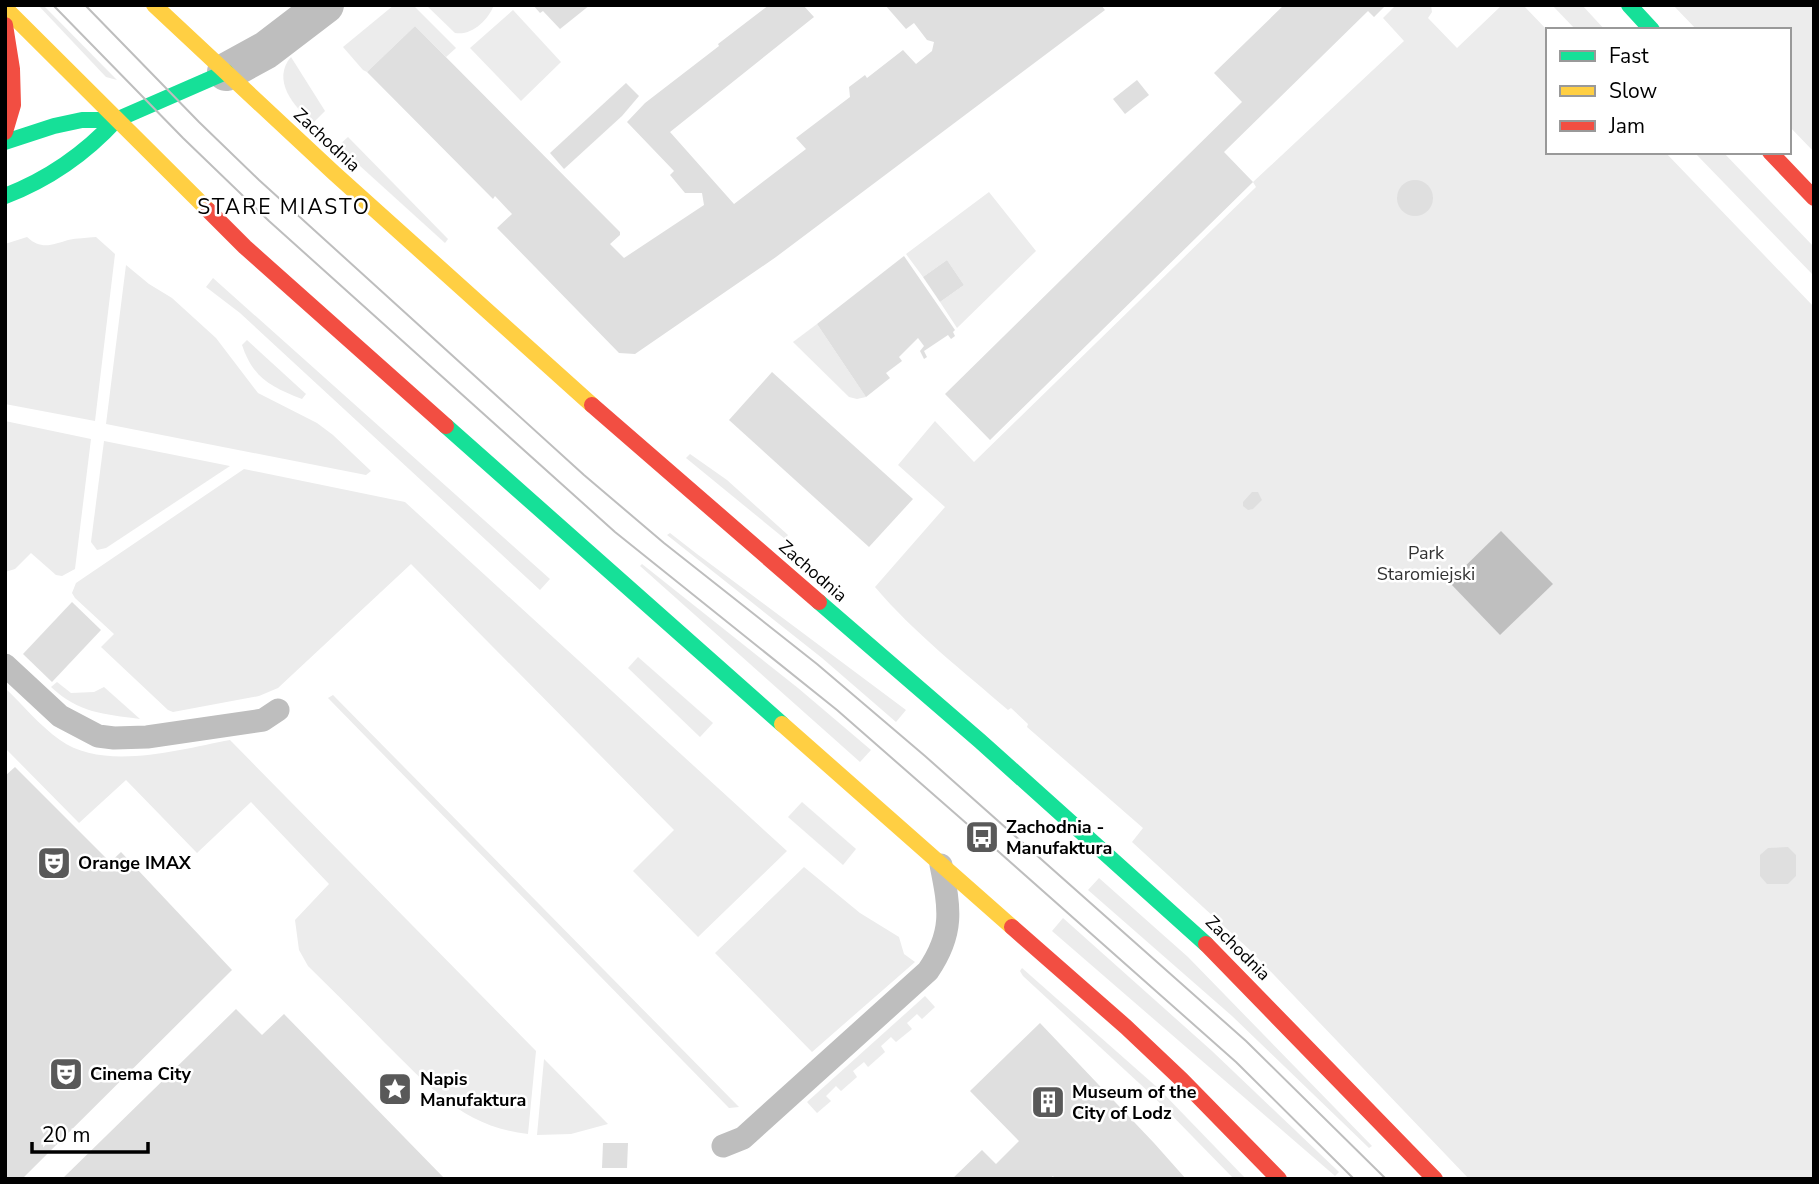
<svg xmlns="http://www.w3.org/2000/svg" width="1819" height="1184" font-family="'Nunito Sans',sans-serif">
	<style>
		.green { fill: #ececec }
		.water { fill: #bfbfbf }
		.building { fill: #dfdfdf }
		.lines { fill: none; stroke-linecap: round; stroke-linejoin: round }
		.lane { stroke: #bebebe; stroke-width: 23 }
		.street { stroke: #bebebe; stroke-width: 38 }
		.fast { stroke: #16e098; stroke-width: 16 }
		.slow { stroke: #ffcf43; stroke-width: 16 }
		.jam { stroke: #f24e42; stroke-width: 16 }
		.tram { stroke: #bebebe; stroke-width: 2 }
		.labels { text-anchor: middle; stroke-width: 5; stroke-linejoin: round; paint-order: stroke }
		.street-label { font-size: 18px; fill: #000; stroke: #fff }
		.park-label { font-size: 18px; fill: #333; stroke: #fff }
		.poi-label { font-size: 18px; font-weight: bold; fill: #000; stroke: #fff; text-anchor: start }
		.quarter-label { font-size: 21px; letter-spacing: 2px; fill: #000; stroke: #fff }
	</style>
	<rect width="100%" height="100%" fill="#fff"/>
	<g class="green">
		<polygon points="38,5 43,5 117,80 106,77"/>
		<polygon points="394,5 413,5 456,48 446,57 415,26 367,72 363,70 343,47"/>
		<path d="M426 5H494C488 20 472 36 455 33Z"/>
		<path d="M1396 5H1431L1432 12 1428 18 1457 48 1502 5H1523L1548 31V152H1665L1814 307V1179H1469L1251 951 1132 842 1143 828 1027 727 1028 724 1011 708 1008 710C963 671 914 633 875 587L945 507 898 465 935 421 974 462 1256 187 1253 182 1404 41 1383 18Z"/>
		<polygon points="1552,5 1582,5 1605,30 1576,30"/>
		<polygon points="1673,5 1814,5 1814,152 1789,126 1789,30 1697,30"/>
		<polygon points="513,10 561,62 521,101 470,48"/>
		<path d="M291 57 325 111 313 123C294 107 271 80 291 57Z"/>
		<polygon points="348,137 448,239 445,243 338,146"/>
		<polygon points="1694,152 1723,152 1814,247 1814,276"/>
		<polygon points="989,192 1036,251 957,328 940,302 964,285 947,260 923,277 906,254"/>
		<path d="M27 237C41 250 52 245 68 240 77 238 87 238 96 237L115 254 95 421 5 404V244Z"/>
		<polygon points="126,265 149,284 172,298 216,338 258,393 317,423 333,435 371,471 366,475 106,424"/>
		<polygon points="213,278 550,579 540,590 240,313 206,287"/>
		<polygon points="817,324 866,397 857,399 849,397 793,342"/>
		<path d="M247 340 306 394 302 399C271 387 253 378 242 345Z"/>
		<polygon points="5,421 91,439 75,569 62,576 56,575 31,553 15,569 5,572"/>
		<polygon points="104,441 230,466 106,548 97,550 91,542"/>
		<polygon points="690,454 727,480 788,535 785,539 686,458"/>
		<polygon points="244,469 405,502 787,851 698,937 633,871 674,830 411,564 278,688 259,696 173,712 168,710 101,647 114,634 75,598 72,593 76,583"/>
		<polygon points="670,533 697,554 906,710 896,722 822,658 667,535"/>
		<polygon points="642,564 798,688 871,750 860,762 640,566"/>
		<polygon points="638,657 713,723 700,737 628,668"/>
		<path d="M57 682 71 693 94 692 104 687 140 719C103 714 79 713 51 687Z"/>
		<path d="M5 688C23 705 40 726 60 740 104 772 181 749 230 740L536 1051 528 1134C463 1127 429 1086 385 1043 360 1017 334 992 308 966L299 950 295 920 329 884 251 802 197 853 126 780 79 823 5 748Z"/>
		<polygon points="333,695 739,1107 729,1108 328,698"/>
		<polygon points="802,802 856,849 843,865 788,817"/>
		<polygon points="804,867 860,913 899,937 904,954 915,962 812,1052 715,953"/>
		<polygon points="1099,878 1188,957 1372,1146 1369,1148 1232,1016 1088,890"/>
		<polygon points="1063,918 1212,1051 1339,1172 1335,1176 1052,931"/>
		<polygon points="1022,968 1159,1089 1246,1179 1234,1179 1152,1095 1023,976 1020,971"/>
		<polygon points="925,996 935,1007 922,1019 917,1014 907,1023 912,1029 896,1042 891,1037 881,1046 885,1052 868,1067 864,1062 853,1071 857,1077 841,1091 836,1086 826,1096 831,1101 817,1113 807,1102"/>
		<polygon points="544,1059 608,1124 571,1134 537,1135"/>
	</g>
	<polygon class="water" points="1501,531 1553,584 1500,635 1449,582"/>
	<g class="building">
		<polygon points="533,5 590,5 560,29 543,11 540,13"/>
		<polygon points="769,5 803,5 814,17 670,132 734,204 806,149 796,138 850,97 849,87 865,75 867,78 903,50 916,64 932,51 934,42 927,40 914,23 906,29 885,5 1101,5 1105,10 776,257 635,354 619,353 497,228 512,214 495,196 493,199 367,72 415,26 620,232 620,235 610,244 624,258 704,205 702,193 685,193 670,175 674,171 627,122 645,103 719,46 718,44"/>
		<polygon points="1284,5 1386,5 1374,17 1368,11 1224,152 1253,182 990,440 945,394 1242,102 1214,73"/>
		<polygon points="1137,80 1149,95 1125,114 1113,99"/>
		<polygon points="626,83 639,96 622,116 564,169 550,153"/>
		<circle cx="1415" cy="198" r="18"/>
		<polygon points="904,256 955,330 953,332 955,336 951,339 948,335 924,351 927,357 924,359 920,351 924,346 918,338 899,357 902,361 886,373 890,378 866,397 817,324"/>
		<polygon points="947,260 964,285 940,302 923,277"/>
		<polygon points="772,372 913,499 869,547 729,420"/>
		<polygon points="1252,492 1258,492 1262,500 1253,509 1248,510 1243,506 1243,502"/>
		<polygon points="72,602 101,630 52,682 23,654"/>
		<polygon points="15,767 107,859 99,867 102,870 121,852 232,970 22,1179 5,1179 5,776"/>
		<polygon points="1788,847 1796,855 1796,876 1788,884 1767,884 1760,876 1760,855 1768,848"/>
		<polygon points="236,1009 262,1035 284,1014 445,1179 62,1179"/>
		<polygon points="1040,1023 1154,1143 1186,1179 1055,1179 1053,1176 1050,1179 952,1179 982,1150 996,1164 1019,1141 970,1091"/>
		<polygon points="603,1143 628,1143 627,1168 602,1168"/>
	</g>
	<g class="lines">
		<g class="lane">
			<polyline points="5,665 60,716 98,736 114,738 147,737 263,720 278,710"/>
			<path d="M723 1146 743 1138 928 971C954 933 950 909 941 865"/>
		</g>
		<polyline class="street" points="226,72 266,50 325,5"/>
		<g class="fast">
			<polyline points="1629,5 1652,30"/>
			<polyline points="5,142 54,126 82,120 116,120 226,72"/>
			<path d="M5 196C49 179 84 155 116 120"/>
			<polyline points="446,426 782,724"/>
			<polyline points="819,602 980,741 1206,944"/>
		</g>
		<g class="slow">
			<polyline points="154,5 334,173 592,405"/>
			<polyline points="5,8 208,210"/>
			<polyline points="782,724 1012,927"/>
		</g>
		<g class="jam">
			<polyline points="5,25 12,69 13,105 5,132"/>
			<polyline points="1770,152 1814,198"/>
			<polyline points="208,210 245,247 446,426"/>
			<polyline points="592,405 819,602"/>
			<polyline points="1012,927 1126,1027 1182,1080 1279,1179"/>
			<polyline points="1206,944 1435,1179"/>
		</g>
		<g class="tram">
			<polyline points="53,5 183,138 269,221 615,532 837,710 982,837 1236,1062 1354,1179"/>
			<polyline points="85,5 199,122 259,180 584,475 664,543 817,664 925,756 1246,1041 1386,1179"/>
		</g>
	</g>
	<defs>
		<g id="bus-square" transform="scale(1.75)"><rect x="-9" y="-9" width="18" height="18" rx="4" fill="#595959" stroke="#fff"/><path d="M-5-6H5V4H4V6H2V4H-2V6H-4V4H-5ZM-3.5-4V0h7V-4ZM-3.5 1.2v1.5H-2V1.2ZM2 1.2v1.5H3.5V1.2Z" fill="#fff"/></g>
		<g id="theatre-square" transform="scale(1.75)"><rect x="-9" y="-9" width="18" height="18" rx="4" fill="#595959" stroke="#fff"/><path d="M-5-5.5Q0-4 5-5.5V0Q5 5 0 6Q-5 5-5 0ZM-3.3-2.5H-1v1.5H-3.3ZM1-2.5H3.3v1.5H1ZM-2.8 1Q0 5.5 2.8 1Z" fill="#fff"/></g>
		<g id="sight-square" transform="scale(1.75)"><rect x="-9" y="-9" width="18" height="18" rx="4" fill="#595959" stroke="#fff"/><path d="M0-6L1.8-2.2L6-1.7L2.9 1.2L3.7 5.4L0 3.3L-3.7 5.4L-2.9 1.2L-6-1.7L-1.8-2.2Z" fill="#fff"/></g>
		<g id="building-square" transform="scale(1.75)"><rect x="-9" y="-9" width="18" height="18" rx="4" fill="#595959" stroke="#fff"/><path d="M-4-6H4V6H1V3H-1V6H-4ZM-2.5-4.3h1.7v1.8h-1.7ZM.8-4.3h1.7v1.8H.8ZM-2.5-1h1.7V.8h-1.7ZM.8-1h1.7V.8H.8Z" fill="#fff"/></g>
	</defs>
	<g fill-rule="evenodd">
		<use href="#bus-square" x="982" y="837"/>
		<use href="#theatre-square" x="54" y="863"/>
		<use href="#theatre-square" x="66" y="1074"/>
		<use href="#sight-square" x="395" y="1089"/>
		<use href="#building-square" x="1048" y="1102"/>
	</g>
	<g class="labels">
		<g class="street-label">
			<text transform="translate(327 140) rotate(43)" y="6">Zachodnia</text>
			<text transform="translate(813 571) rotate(41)" y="6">Zachodnia</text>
			<text transform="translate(1238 948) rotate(45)" y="6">Zachodnia</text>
		</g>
		<g class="park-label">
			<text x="1426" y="559">Park<tspan x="1426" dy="21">Staromiejski</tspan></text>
		</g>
		<g class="poi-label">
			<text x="1006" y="833">Zachodnia -<tspan x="1006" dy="21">Manufaktura</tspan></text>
			<text x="78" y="869">Orange IMAX</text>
			<text x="90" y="1080">Cinema City</text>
			<text x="420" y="1085">Napis<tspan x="420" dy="21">Manufaktura</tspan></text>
			<text x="1072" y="1098">Museum of the<tspan x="1072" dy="21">City of Lodz</tspan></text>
		</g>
		<g class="quarter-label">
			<text x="284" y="214">STARE MIASTO</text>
		</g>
	</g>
	<rect width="1819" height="1184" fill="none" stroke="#000000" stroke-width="14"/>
	<rect x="1546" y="28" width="245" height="126" fill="#ffffff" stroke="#999999" stroke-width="2"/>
	<rect x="1560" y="51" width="35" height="10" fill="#16e098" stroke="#999999" stroke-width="2"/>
	<text x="1609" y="63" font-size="21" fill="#000000">Fast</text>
	<rect x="1560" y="86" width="35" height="10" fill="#ffcf43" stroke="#999999" stroke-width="2"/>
	<text x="1609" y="98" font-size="21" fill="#000000">Slow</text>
	<rect x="1560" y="121" width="35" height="10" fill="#f24e42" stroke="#999999" stroke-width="2"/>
	<text x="1609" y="133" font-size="21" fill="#000000">Jam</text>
	<path d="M32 1142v10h116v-10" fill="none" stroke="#000000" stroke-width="3.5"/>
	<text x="42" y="1142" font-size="21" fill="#000000" stroke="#ffffff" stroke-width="5" paint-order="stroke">20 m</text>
</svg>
